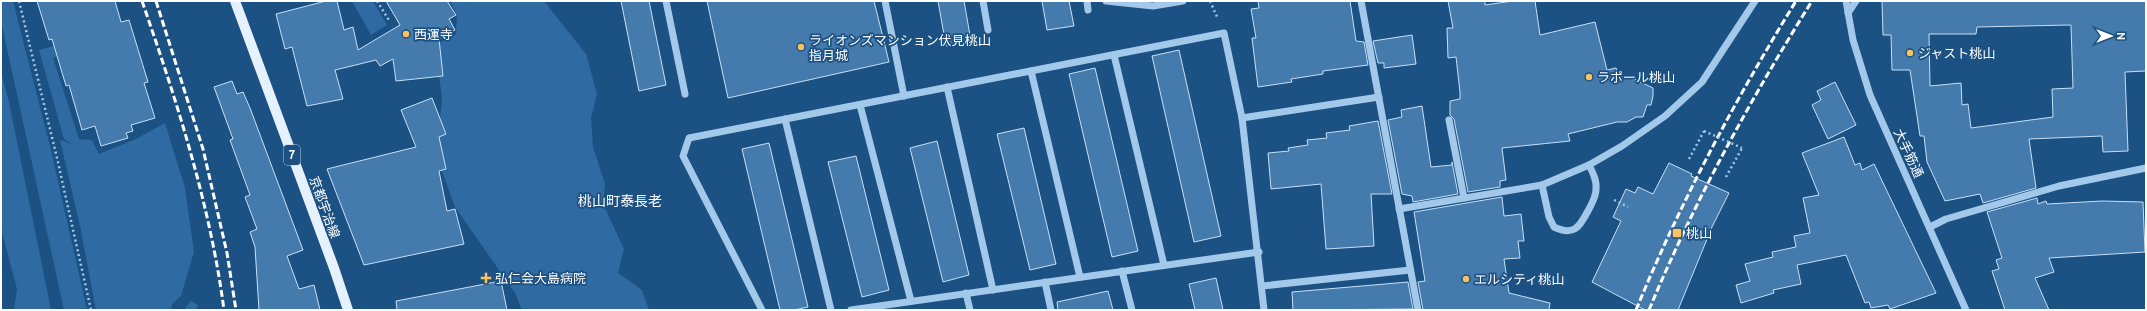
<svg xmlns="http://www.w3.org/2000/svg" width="2147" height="311" font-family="Ubuntu,'Noto Sans JP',sans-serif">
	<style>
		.green { fill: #2f6aa2 }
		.building { fill: #447aac; stroke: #c7e0f8; fill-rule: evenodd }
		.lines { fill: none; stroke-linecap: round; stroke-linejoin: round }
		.path { stroke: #a2c8ea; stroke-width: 2.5; stroke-dasharray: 2 3; stroke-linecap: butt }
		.minor { stroke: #a2c8ea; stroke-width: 7 }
		.major { stroke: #e6f1fe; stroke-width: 10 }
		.rail { stroke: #fff; stroke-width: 3; stroke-dasharray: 7 3; stroke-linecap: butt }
		.path-bridge { stroke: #a2c8ea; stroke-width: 2.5; stroke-dasharray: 2 3; stroke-linecap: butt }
		.poi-dot { fill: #fbc35f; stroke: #1c5183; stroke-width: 1.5 }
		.labels { text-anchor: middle; stroke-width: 3.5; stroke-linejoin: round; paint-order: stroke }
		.shield { fill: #1c5183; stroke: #bbcbda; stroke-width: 1 }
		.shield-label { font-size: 12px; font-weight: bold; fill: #fff }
		.poi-label { font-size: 13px; fill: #fff; stroke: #1c5183; text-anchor: start }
		.street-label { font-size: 13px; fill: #fff; stroke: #1c5183 }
		.neighbourhood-label { font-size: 14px; fill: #fff; stroke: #1c5183 }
	</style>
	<rect width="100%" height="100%" fill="#1c5183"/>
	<g class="green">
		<polygon points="1,1 13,1 51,150 87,310 64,310 1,21"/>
		<polygon points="352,1 373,1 387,25 371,35"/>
		<polygon points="450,1 544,1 586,54 597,94 591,118 593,147 605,184 603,204 624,249 618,273 642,290 649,310 522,310 515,293 455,207 436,155 442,100 439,74 430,48 456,34 457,15"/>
		<polygon points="72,41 77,49 53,58 79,139 92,140 99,154 136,139 165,123 185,188 194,252 181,296 172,304 171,310 96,310 80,226 60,140 72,144 64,139 39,50"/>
		<polygon points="1,72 9,102 51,310 14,310 17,289 1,228"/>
		<polygon points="191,301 198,305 196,310 184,310"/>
	</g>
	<g class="building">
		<polygon points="37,1 115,1 121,22 129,20 148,82 144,83 155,118 131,125 133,131 126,133 128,138 101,146 95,126 82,130 69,85 66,86 52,39 49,40"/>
		<polygon points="326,1 337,1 344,30 353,27 358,50 400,25 386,1 447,1 456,15 449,19 455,30 439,39 443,76 396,81 393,59 380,66 376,60 335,70 343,99 307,106 292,47 285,49 276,14"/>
		<polygon points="621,1 649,1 666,85 639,91"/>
		<polygon points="707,1 874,1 889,62 728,98"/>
		<polygon points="938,1 964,1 971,41 946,46"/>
		<polygon points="1042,1 1069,1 1074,26 1047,30"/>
		<polygon points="1258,1 1350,1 1356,41 1364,42 1368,65 1323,71 1323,74 1291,79 1292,82 1258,87 1252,38 1256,38 1251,9 1259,8"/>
		<polygon points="1448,1 1485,1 1485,5 1513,1 1535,1 1540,35 1595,22 1607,70 1616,68 1619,76 1632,78 1653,88 1653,96 1651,105 1647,105 1643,117 1636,117 1627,122 1617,122 1568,134 1570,141 1502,148 1506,180 1500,181 1500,187 1468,192 1454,119 1450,115 1450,101 1460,99 1460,92 1456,57 1448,58 1447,28 1453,28"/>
		<path d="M1882 1H2146V71L2125 72 2128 151 2103 152 2102 136 2029 139 2036 188 1983 203 1980 194 1945 201 1927 162 1924 136H1920L1910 70H1892L1891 35H1883ZM2071 25 2073 88 2052 89 2053 117 1971 128 1968 104 1962 105 1961 83 1930 86 1929 34H1976L1977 27Z"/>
		<polygon points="1412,35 1416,64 1384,68 1384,63 1378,63 1373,41"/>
		<polygon points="1179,50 1221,236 1194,242 1152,56"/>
		<polygon points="1095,68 1138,251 1112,257 1069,74"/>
		<polygon points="232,81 237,94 243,92 250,108 303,250 287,256 299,289 314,285 320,310 259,310 255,247 250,232 257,229 245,197 250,195 230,140 233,139 214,87"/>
		<polygon points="1835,82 1856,125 1828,139 1812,105 1821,100 1817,91"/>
		<polygon points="432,98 446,134 439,137 446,169 439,171 447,211 455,209 464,244 364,265 327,169 416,147 401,110"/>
		<polygon points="1422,106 1431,167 1452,165 1452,162 1458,194 1413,202 1412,196 1402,194 1388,120 1402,117 1401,110"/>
		<polygon points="1378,121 1392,194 1371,194 1374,246 1326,249 1321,184 1271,189 1268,153 1289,151 1288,148 1308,145 1307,140 1327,138 1326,133 1350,130 1349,126"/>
		<polygon points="1024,128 1056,264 1030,270 997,134"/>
		<polygon points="1844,137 1855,165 1860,163 1862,170 1874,164 1936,293 1890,309 1888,305 1871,308 1869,302 1865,303 1846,255 1797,265 1801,284 1773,290 1774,293 1741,303 1736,285 1750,281 1745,264 1773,257 1772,252 1796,247 1794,236 1810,233 1803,198 1819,195 1802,153"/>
		<polygon points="937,141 969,275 943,282 910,148"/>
		<polygon points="769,143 808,307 794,310 780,310 742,149"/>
		<polygon points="856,156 889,290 862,297 828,162"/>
		<polygon points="1669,163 1692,174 1691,176 1729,193 1712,227 1678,310 1645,310 1592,282 1621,221 1613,217 1626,189 1635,193 1638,187 1653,194"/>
		<polygon points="1502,197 1504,216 1521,214 1524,241 1518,241 1520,258 1504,259 1509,293 1550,303 1549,310 1423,310 1418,282 1425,281 1414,212"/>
		<polygon points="2037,198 2038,204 2046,201 2047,204 2102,201 2143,202 2145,252 2049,258 2054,272 2035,278 2049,310 2005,310 1992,271 1999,269 1996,260 2002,258 1987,212"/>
		<polygon points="1216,278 1223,310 1195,310 1189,284"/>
		<polygon points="501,281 507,310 397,310 396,301"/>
		<polygon points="1408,282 1413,309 1293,310 1292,292"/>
		<polygon points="1108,291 1113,310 1058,310 1057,302"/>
	</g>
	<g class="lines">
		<g class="path">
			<polyline points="19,1 57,158 91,310"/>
			<polyline points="377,1 390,22"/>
			<polyline points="1210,1 1218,19"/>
			<polyline points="1689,159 1704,131"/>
			<polyline points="1726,177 1742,148"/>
			<polyline points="1614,200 1628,207"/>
		</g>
		<g class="minor">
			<polyline points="666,1 685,94"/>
			<polyline points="885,1 904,96"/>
			<polyline points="983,1 988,30"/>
			<polyline points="1087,1 1088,10"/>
			<polyline points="1106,1 1153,6 1183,1"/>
			<polyline points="1361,1 1418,310"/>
			<polyline points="1846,1 1853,40 1870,95 1966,310"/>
			<polyline points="1848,13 1856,1"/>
			<polyline points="1114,55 1164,265"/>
			<polyline points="1031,71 1080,277"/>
			<polyline points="947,87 993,290"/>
			<polyline points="860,105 911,301"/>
			<polyline points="1242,118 1379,97"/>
			<polyline points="785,119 831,310"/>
			<polyline points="1449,120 1464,198"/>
			<path d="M1542 185 1549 217 1554 227C1575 237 1580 226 1589 209 1592 203 1596 197 1596 189 1597 181 1593 173 1589 165"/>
			<polyline points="1399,209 1542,185 1589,165 1622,146 1665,116 1702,82 1755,1"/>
			<polyline points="1930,227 1946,219 2059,186 2146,168"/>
			<polyline points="1122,271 1132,310"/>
			<polyline points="1045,282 1051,310"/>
			<polyline points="1262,286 1410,270"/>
			<polyline points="966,293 970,310"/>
			<polyline points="762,310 683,156 689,138 1224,33 1242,118 1264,310"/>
			<polyline points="851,310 1259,252"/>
		</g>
		<polyline class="major" points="235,1 334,268 348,310"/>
		<g class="rail">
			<path d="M142 1C177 102 210 204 224 310"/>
			<polyline points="156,1 203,149 227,253 236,310"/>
			<path d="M1636 310C1680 203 1735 100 1796 1"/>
			<path d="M1649 310C1694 202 1750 100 1812 1"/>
		</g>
		<polyline class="path-bridge" points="1704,131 1742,148"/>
	</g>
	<g class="poi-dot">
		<circle cx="406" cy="34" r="4"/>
		<circle cx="801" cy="47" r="4"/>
		<circle cx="1910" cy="53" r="4"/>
		<circle cx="1589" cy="77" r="4"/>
		<rect x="1672" y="228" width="10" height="10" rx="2"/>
		<path d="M484 272h4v4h4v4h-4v4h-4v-4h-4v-4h4z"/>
		<circle cx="1466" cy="279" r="4"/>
	</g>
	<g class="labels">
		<rect class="shield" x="284" y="145" width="16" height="20" rx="3"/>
		<g class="shield-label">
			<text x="292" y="159">7</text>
		</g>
		<g class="poi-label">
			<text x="414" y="39">西運寺</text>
			<text x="809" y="45">ライオンズマンション伏見桃山<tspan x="809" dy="15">指月城</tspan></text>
			<text x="1918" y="58">ジャスト桃山</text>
			<text x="1597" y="82">ラポール桃山</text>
			<text x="1686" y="238">桃山</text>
			<text x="495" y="283">弘仁会大島病院</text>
			<text x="1474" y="284">エルシティ桃山</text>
		</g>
		<g class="street-label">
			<text transform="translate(1909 153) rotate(65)" y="5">大手筋通</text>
			<text transform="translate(325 207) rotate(70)" y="5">京都宇治線</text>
		</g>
		<g class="neighbourhood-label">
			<text x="620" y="206">桃山町泰長老</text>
		</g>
	</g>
	<rect width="2147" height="311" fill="none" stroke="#ffffff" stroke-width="4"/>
	<g transform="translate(2111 36) rotate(90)" stroke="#1c5183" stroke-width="3" paint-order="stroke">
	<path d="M0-3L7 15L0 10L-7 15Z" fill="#ffffff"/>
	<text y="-6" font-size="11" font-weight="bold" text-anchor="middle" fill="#ffffff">N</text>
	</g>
</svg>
